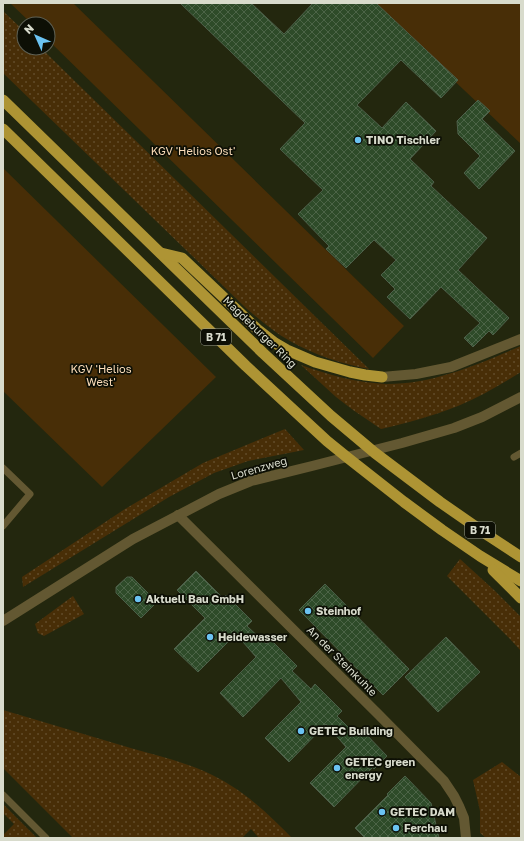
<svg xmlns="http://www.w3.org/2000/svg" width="524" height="841" font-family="'Golos Text',sans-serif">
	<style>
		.grass { fill: url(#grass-dots) }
		.green { fill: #482e07 }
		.building { fill: url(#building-cross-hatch); stroke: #4c5f49 }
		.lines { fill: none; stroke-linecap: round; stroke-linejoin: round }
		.service { stroke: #635832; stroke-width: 7 }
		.minor { stroke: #635832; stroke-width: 10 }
		.trunk { stroke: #ae9434; stroke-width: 11 }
		.poi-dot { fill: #6bc3f2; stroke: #0d0f05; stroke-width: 1.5 }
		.labels { text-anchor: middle; stroke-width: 3.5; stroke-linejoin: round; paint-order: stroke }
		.shield { fill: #0d0f05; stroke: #9b9e90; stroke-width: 1 }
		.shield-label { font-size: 10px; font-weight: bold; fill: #d8dbcc }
		.poi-label { font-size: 11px; font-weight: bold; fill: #d8dbcc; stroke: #0d0f05; text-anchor: start }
		.park-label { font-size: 11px; fill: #fcddb9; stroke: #0d0f05 }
		.street-label { font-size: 11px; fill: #d8dbcc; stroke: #0d0f05 }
	</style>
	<defs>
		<pattern id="grass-dots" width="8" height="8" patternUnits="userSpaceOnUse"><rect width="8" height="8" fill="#482e07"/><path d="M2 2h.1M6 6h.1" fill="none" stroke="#624c2a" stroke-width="1.8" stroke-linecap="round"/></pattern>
		<pattern id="building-cross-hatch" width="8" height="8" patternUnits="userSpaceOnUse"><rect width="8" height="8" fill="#2e4b29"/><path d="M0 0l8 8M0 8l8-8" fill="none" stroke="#4c6447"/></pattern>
	</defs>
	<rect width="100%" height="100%" fill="#23270e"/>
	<g class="grass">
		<path d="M3 11 24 31V48H41L369 369C343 364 314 355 290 341 274 332 261 321 247 309L3 73Z"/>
		<path d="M521 346V372C500 385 480 397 458 406 433 416 407 423 381 429L353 410 336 397 301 365C329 375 358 383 387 384 434 384 479 364 521 346Z"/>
		<polygon points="285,429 304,450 248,461 214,473 169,497 23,587 22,577 125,509 203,463"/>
		<polygon points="460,559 494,590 521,617 521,651 510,639 447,576"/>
		<polygon points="73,596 84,614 44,636 38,633 35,624"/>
		<path d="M3 710C47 723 90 736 134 749 166 758 201 766 230 785 253 799 273 819 292 838H259L251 829 242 838H73L3 768Z"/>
		<polygon points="502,762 521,777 521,838 486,838 480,833 480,811 473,780"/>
		<polygon points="3,804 37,838 3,838 3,835 14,824 3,813"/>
	</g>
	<g class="green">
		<polygon points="10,3 73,3 404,326 373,358 48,40 48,24 32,24"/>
		<polygon points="372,3 521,3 521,144"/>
		<polygon points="3,168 216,377 102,487 3,391"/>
	</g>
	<g class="building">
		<polygon points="180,3 251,3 284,34 313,3 376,3 458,80 441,98 401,60 357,105 382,128 406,102 436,131 410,159 434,182 431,186 487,238 458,270 509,318 493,335 489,331 473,347 464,338 480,323 441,287 410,319 387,297 395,289 381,275 396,260 374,240 346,268 326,249 329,246 298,214 323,190 280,149 305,123"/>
		<polygon points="478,100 490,111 482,119 515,151 479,189 464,173 480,156 458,134 457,121"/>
		<polygon points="196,571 223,598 226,595 252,621 247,626 266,644 271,640 297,666 292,671 311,689 315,684 342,711 337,716 356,735 361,729 387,756 374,769 373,767 334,807 310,783 346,747 326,724 289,762 265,738 301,702 281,678 243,717 220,693 256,657 236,634 198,672 174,649 205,618 177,590"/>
		<polygon points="127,577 132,577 157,602 141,618 116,593 116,587"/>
		<polygon points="325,584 409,669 383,695 299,610"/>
		<polygon points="446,637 480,672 438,712 405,677"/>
		<polygon points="405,776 431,803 439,838 365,838 355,828 388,795 387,794"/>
	</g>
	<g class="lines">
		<g class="service">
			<polyline points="514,457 521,453"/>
			<polyline points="3,468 30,494 3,526"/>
			<polyline points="3,795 46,838"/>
		</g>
		<g class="minor">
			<polyline points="382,377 416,374 451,367 521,339"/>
			<polyline points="178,515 379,715 444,781 454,796 459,806 464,818 466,838"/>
			<polyline points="3,621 133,539 219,494 251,481 312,466 402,443 454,428 482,417 521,397"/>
		</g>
		<g class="trunk">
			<polyline points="3,100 263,353 331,416 375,453 440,502 489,536 521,557"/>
			<polyline points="3,129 246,366 327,441 348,458 404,502 442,530 480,556 521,581"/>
			<polyline points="161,253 182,258 257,329 275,343 287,350 315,362 350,372 365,375 382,377"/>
			<polyline points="493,570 521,598"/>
		</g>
	</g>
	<g class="poi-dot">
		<circle cx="358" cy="140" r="4"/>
		<circle cx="138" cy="599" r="4"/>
		<circle cx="308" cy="611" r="4"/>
		<circle cx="210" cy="637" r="4"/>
		<circle cx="301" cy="731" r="4"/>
		<circle cx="337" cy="768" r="4"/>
		<circle cx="382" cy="812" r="4"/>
		<circle cx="396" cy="828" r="4"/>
	</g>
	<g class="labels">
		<g class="shield">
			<rect x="201" y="329" width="30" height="16" rx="3"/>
			<rect x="465" y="522" width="30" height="16" rx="3"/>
		</g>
		<g class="shield-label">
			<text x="216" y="341">B 71</text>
			<text x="480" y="534">B 71</text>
		</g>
		<g class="poi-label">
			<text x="366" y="144">TINO Tischler</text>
			<text x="146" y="603">Aktuell Bau GmbH</text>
			<text x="316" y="615">Steinhof</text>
			<text x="218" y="641">Heidewasser</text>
			<text x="309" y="735">GETEC Building</text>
			<text x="345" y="766">GETEC green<tspan x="345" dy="13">energy</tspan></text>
			<text x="390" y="816">GETEC DAM</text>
			<text x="404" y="832">Ferchau</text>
		</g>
		<g class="park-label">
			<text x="193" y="155">KGV 'Helios Ost'</text>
			<text x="101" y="373">KGV 'Helios<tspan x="101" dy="13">West'</tspan></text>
		</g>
		<g class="street-label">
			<text transform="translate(260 332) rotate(44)" y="4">Magdeburger Ring</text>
			<text transform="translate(259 468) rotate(-16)" y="4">Lorenzweg</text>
			<text transform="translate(342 661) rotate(45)" y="4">An der Steinkuhle</text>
		</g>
	</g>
	<rect width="524" height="841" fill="none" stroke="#d8dbcc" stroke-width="8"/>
	<g transform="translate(36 36) rotate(315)"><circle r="19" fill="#0d0f05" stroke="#5e6155"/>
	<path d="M0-3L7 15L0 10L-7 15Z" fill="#6bc3f2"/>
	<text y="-6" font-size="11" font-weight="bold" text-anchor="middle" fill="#d8dbcc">N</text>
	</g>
</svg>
